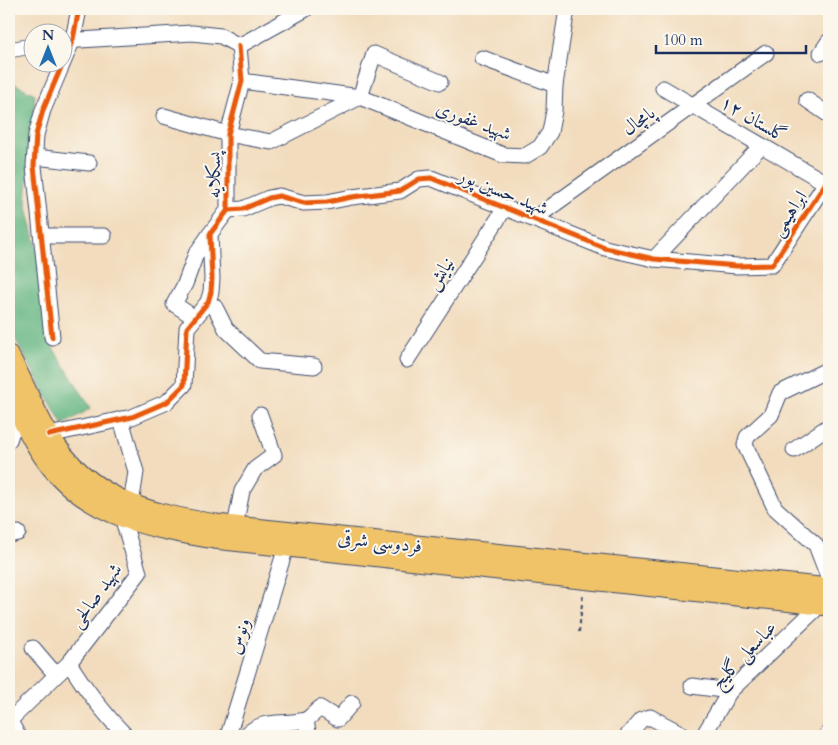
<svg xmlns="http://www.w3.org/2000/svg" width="838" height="745" font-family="Cardo,Amiri,serif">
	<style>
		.forest { fill: #65b683; stroke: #407270 }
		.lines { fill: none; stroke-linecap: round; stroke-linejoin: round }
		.minor-casing { stroke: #3b496c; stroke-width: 17 }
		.major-casing { stroke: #3b496c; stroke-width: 21 }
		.path { stroke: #3b496c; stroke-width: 2; stroke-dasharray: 4 4; stroke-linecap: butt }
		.minor { stroke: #fff; stroke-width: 15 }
		.major { stroke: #f0c369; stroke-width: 19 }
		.cycleway-casing { stroke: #fbf7ec; stroke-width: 8 }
		.cycleway { stroke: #e8590c; stroke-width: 5 }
		.labels { text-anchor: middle; stroke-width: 4; stroke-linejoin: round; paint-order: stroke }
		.street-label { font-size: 19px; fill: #1b2f5e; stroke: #fbf7ec }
	</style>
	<rect width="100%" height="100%" fill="#fbf7ec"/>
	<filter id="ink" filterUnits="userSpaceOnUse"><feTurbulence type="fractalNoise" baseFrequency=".02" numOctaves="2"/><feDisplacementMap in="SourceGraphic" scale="10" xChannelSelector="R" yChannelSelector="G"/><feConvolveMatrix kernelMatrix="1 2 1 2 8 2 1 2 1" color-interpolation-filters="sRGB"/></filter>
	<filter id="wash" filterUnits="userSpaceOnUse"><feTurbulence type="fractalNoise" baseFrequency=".0096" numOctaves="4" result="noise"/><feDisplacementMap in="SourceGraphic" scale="20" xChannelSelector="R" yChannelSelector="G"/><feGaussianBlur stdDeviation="1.12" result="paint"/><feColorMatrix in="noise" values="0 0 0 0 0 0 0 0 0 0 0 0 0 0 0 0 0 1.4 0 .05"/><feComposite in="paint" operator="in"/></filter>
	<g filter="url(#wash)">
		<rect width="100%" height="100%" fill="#f2dcbd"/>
		<polygon class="forest" points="9,81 35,94 26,203 37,249 48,340 91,408 63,425 9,328"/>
	</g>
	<g filter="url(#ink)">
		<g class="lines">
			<g class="minor-casing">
				<g id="minor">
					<polyline points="64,41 192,33 221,36 239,46"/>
					<polyline points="239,46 306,9"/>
					<polyline points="9,50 32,46"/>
					<polyline points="821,53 829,41"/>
					<polyline points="482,58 555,85"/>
					<polyline points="242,81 360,97 503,155 525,156 540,147 550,132 554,111 555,85 567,9"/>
					<polyline points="663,88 826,183"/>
					<polyline points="807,100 829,115"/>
					<polyline points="164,116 228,134 271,142 360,97 374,54 440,82"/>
					<polyline points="35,157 89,163"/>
					<polyline points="228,210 243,209 269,198 279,196 304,203 327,202 352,197 400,191 419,179 431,178 605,248 654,259 737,266 772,265 829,178"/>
					<polyline points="534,219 766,53"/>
					<polyline points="42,236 104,236"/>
					<polyline points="654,259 761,146"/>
					<polyline points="208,302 215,307 226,329 260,361 314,366"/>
					<polyline points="195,318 174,304 185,284 196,254 210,234"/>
					<polyline points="52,337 34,166 36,135 43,110 73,39 79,9"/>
					<polyline points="407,360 505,208"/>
					<polyline points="829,369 780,393 771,415 747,437 745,445 775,508 816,545 829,579"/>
					<polyline points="121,419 136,472 131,504"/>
					<polyline points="49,435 132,417 167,402 184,385 187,328 208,302 211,292 212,278 210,234 228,210 228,134 242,81 239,46"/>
					<polyline points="9,440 12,431 24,422"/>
					<polyline points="794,450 829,426"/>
					<polyline points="235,526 242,491 255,469 274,455 260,415"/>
					<polyline points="9,535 18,533"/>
					<polyline points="33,648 56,675"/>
					<path d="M69 663C86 690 104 714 126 736"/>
					<polyline points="692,686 730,691"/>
					<polyline points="9,721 69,663 139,573 122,517"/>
					<polyline points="10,721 18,736"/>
					<polyline points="228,736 286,547"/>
					<path d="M245 736C264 717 282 726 305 720 310 718 316 711 320 708L338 719 352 703"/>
					<polyline points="305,736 308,732 306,720"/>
					<polyline points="627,736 641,720 650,717 686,736"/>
					<polyline points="703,736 730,691 820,605"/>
					<polyline points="826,736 829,732"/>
				</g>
			</g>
			<g class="major-casing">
				<g id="major">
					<path d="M9 355C24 381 34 411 50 436 90 500 147 513 216 524L829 588"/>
					<path d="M9 394C22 418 33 445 51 467 90 517 154 529 214 539L829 606"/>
				</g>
			</g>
			<polyline class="path" points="579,632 583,594"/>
			<use href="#minor" class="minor"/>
			<use href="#major" class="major"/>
			<g class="cycleway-casing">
				<g id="cycleway">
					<polyline points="228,210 243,209 269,198 279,196 304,203 327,202 352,197 400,191 419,179 431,178 605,248 654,259 737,266 772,265 829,178"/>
					<polyline points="52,337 34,166 36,135 43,110 73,39 79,9"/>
					<polyline points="49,435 132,417 167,402 184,385 187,328 208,302 211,292 212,278 210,234 228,210 228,134 242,81 239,46"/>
				</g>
			</g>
			<use href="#cycleway" class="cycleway"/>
		</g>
	</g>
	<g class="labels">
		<g class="street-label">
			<text transform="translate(754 118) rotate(30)" y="7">گلستان ۱۲</text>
			<text transform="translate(474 120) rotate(21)" y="7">شهید غفوری</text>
			<text transform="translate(638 120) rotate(-36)" y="7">پامچال</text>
			<text transform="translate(213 175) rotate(-90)" y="7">پسکلایه</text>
			<text transform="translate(504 191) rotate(22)" y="7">شهید حسین پور</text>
			<text transform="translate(788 213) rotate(-56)" y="7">ابراهیمی</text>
			<text transform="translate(439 273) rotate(-57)" y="7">نیایش</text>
			<text transform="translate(380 541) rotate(6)" y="7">فردوسی شرقی</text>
			<text transform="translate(95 595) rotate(-54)" y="7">شهید صالحی</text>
			<text transform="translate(238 636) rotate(-73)" y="7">ونوس</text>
			<text transform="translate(743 654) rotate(-46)" y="7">عباسعلی گلیج</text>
		</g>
	</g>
	<rect width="838" height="745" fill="none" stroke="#fbf7ec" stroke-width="30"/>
	<g transform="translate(48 48)"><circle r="24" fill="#fbf7ec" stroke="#a1a7b3"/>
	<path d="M0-4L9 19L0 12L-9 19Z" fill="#1f6fb2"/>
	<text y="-8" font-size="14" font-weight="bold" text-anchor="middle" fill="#1b2f5e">N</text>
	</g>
	<path d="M656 45v8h150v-8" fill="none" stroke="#1b2f5e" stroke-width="2.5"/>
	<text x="663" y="45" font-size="15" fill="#1b2f5e" stroke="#fbf7ec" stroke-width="4" paint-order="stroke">100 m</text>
</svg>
